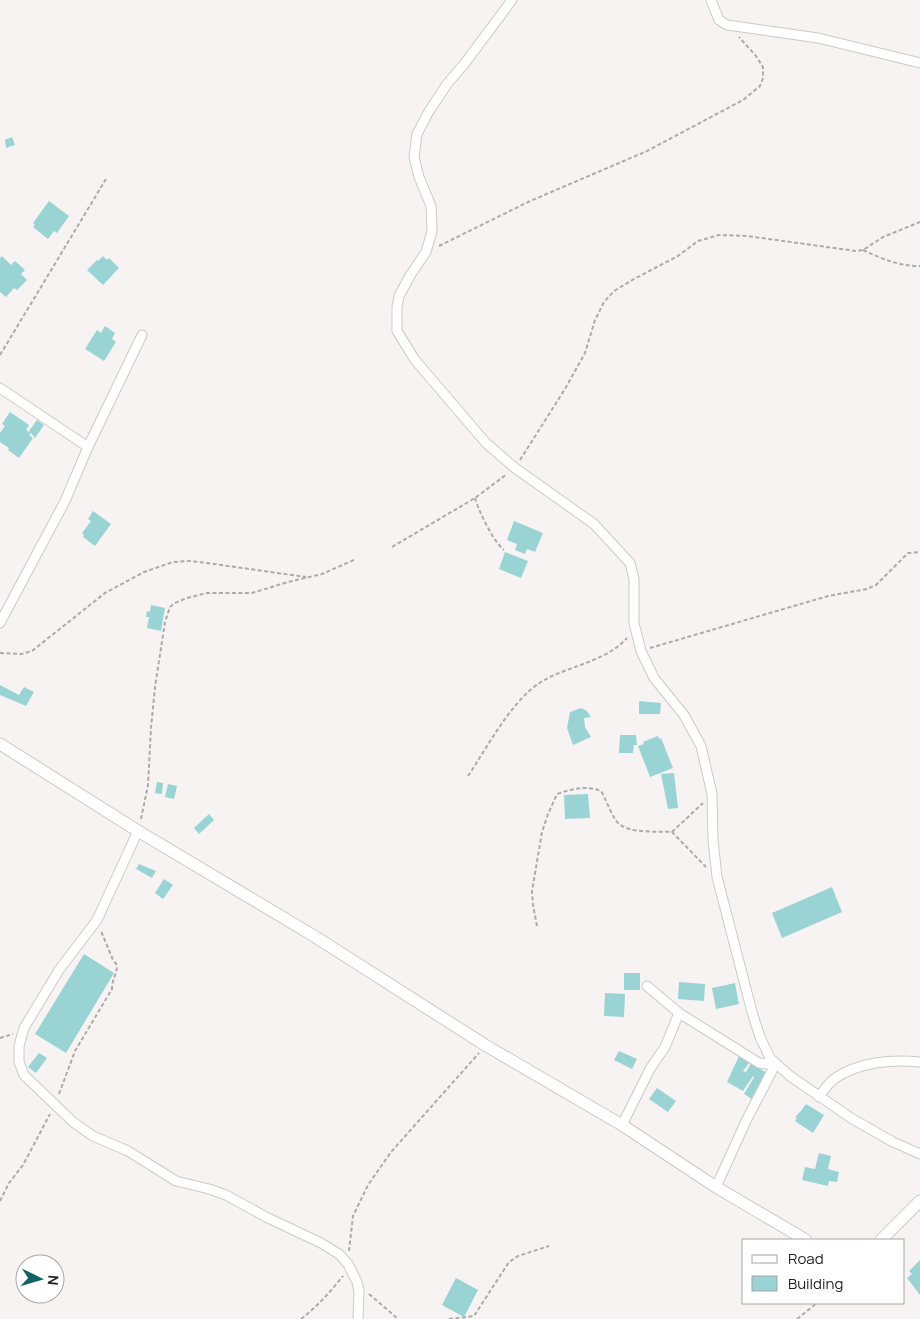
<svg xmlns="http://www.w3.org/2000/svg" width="920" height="1319" font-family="Manrope,sans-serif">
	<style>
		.building { fill: #99d3d3 }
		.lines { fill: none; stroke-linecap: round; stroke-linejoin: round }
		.minor-casing { stroke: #cec9c9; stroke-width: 11 }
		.tertiary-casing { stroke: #cec9c9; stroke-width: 13 }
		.path { stroke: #aeaaaa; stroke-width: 2; stroke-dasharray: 4 2.5; stroke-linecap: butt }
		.minor { stroke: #fff; stroke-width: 9 }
		.tertiary { stroke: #fff; stroke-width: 11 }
	</style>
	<rect width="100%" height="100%" fill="#f8f3f3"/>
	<g class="building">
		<polygon points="12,137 15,145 6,148 5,140"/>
		<polygon points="49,201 69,216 57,233 54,231 48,239 33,227 35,225 33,223"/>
		<polygon points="2,256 11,265 15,261 25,270 21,274 27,280 17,290 14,288 6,297 0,292 0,258"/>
		<polygon points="103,256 107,260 109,258 119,268 103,285 87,270 97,260 98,261"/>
		<polygon points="105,326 115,333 112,339 116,342 104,361 85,349 97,330 101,333"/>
		<polygon points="10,412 29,425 26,430 31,433 29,435 33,438 19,458 8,450 9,448 0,442 0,433 5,426 2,424"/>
		<polygon points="37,420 44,425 35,438 29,431"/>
		<polygon points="93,511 111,524 95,546 83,537 84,535 82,533 91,521 88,519"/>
		<polygon points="514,521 543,533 535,552 527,549 525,554 515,550 517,544 507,540"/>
		<polygon points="505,552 528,561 521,578 499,569"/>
		<polygon points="151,605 165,608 161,631 147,628 149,617 146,617 147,611 150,612"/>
		<polygon points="0,685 19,695 24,687 34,692 26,706 0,695"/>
		<polygon points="639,701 661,703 660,714 639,714"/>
		<polygon points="581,708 587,711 591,717 584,718 585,727 591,737 573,745 567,728 570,712"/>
		<polygon points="620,735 636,735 637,745 634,745 633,753 619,753"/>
		<polygon points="658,736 659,739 661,738 673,768 650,777 638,746 644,744 643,742"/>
		<polygon points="674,773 678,808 668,809 661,774"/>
		<polygon points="157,782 163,783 162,794 155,793"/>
		<polygon points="168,784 177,786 174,799 165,797"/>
		<polygon points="588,794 590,818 565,819 564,795"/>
		<polygon points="209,814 214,820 199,834 194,828"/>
		<polygon points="139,864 156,871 152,878 136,869"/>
		<polygon points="164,879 173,885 163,899 155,893"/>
		<polygon points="832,887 842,912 782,938 772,913"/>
		<polygon points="84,954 114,973 66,1053 35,1034"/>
		<rect x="624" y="973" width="16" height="17"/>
		<polygon points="679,982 705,984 704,1001 678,999"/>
		<polygon points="735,983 739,1004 716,1009 712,988"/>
		<polygon points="605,993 625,994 624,1017 604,1016"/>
		<polygon points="619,1051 637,1059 632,1069 614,1060"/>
		<polygon points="39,1053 47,1058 36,1073 28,1067"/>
		<polygon points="739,1056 749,1063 743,1071 746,1072 751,1063 767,1073 752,1099 744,1094 754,1077 753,1076 743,1091 727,1082"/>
		<polygon points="657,1088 676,1101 668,1112 649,1099"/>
		<polygon points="806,1104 824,1115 813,1133 795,1121 797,1118 795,1117 801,1111"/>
		<polygon points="819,1153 831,1156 828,1169 839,1172 837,1182 829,1181 828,1186 802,1180 805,1167 815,1169"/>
		<polygon points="920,1260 920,1295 907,1278 912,1274 909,1271"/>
		<polygon points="456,1278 478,1290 464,1317 442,1305"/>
	</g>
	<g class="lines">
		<g class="minor-casing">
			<g id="minor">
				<polyline points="512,0 465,63 447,84 428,113 417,134 414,157 419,177 431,206 432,231 426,252 411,274 399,296 397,307 397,331 415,360 486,443 515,468 594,524 630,563 634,579 634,623 641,651 654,678 684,715 701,746 712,794 713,840 717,877 752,1012 760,1037 770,1058 790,1076 851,1118 893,1142 920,1154"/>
				<polyline points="711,0 719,20 727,25 818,38 920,63"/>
				<polyline points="0,388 88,447"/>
				<polyline points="0,623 65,501 88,447 142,335"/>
				<polyline points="138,831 97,920 59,970 24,1028 19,1046 19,1062 24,1075 73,1122 93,1136 128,1151 176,1181 209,1189 226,1195 266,1217 321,1243 339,1254 348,1264 357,1282 359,1291 358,1319"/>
				<polyline points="647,986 679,1013 759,1063 775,1065 746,1121 716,1187"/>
				<path d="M819 1097C823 1091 828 1084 834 1079 858 1062 892 1059 920 1062"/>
				<polyline points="622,1125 650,1069 665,1047 679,1013"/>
			</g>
		</g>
		<g class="tertiary-casing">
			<g id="tertiary">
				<polyline points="0,744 138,831 314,936 485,1045 622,1125 716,1187 806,1240"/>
				<polyline points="881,1240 920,1201"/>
			</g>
		</g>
		<g class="path">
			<polyline points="439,246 528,202 647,151 743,100 760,86 763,78 763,67 756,56 739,37"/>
			<path d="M863 250C882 259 899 266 920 266"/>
			<polyline points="0,355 106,179"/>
			<polyline points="520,460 565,389 585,353 595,320 604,302 614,291 634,279 678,256 698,241 719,235 747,236 856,251 863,250 883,237 920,222"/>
			<path d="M475 498C479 512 493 541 504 550"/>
			<polyline points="392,547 475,498 507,474"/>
			<polyline points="650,648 828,596 867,589 876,585 908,553 920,552"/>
			<polyline points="0,653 21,654 32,651 105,593 144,572 173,562 190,561 207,563 306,577"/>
			<path d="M468 776C488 746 512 700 541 682 569 665 604 663 627 638"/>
			<polyline points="141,819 148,785 151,728 155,687 165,622 170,607 175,603 187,598 207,593 252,593 288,582 322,574 354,560"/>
			<polyline points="672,832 703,803"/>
			<path d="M537 926 533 905 532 891 542 832 548 814 557 794C572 789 586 785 601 791 606 799 612 817 618 823 630 834 657 831 672 832L706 867"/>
			<polyline points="0,1038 13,1034"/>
			<path d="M59 1094 75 1051 112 989C112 979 117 974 117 965L113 960 101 931"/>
			<polyline points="0,1201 9,1183 23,1165 50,1114"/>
			<polyline points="349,1251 353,1216 368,1185 391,1152 479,1053"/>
			<polyline points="369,1294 398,1319"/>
			<path d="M301 1319C317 1307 330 1292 343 1276"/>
			<polyline points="449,1319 474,1316 509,1262 518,1256 549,1246"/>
			<polyline points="797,1319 817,1303"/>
		</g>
		<use href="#minor" class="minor"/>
		<use href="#tertiary" class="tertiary"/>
	</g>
	<rect x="742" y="1239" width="162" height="65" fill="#ffffff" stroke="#a7a6a6"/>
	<rect x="752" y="1255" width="25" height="8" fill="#ffffff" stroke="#a7a6a6"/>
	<text x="788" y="1264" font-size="15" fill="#232121">Road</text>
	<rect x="752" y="1276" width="25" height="15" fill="#99d3d3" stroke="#a7a6a6"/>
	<text x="788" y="1289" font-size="15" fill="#232121">Building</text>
	<g transform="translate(40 1279) rotate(95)"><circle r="24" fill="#ffffff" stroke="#a7a6a6"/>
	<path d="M0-4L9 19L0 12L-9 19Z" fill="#136364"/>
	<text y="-8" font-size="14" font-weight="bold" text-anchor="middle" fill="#232121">N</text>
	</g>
</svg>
